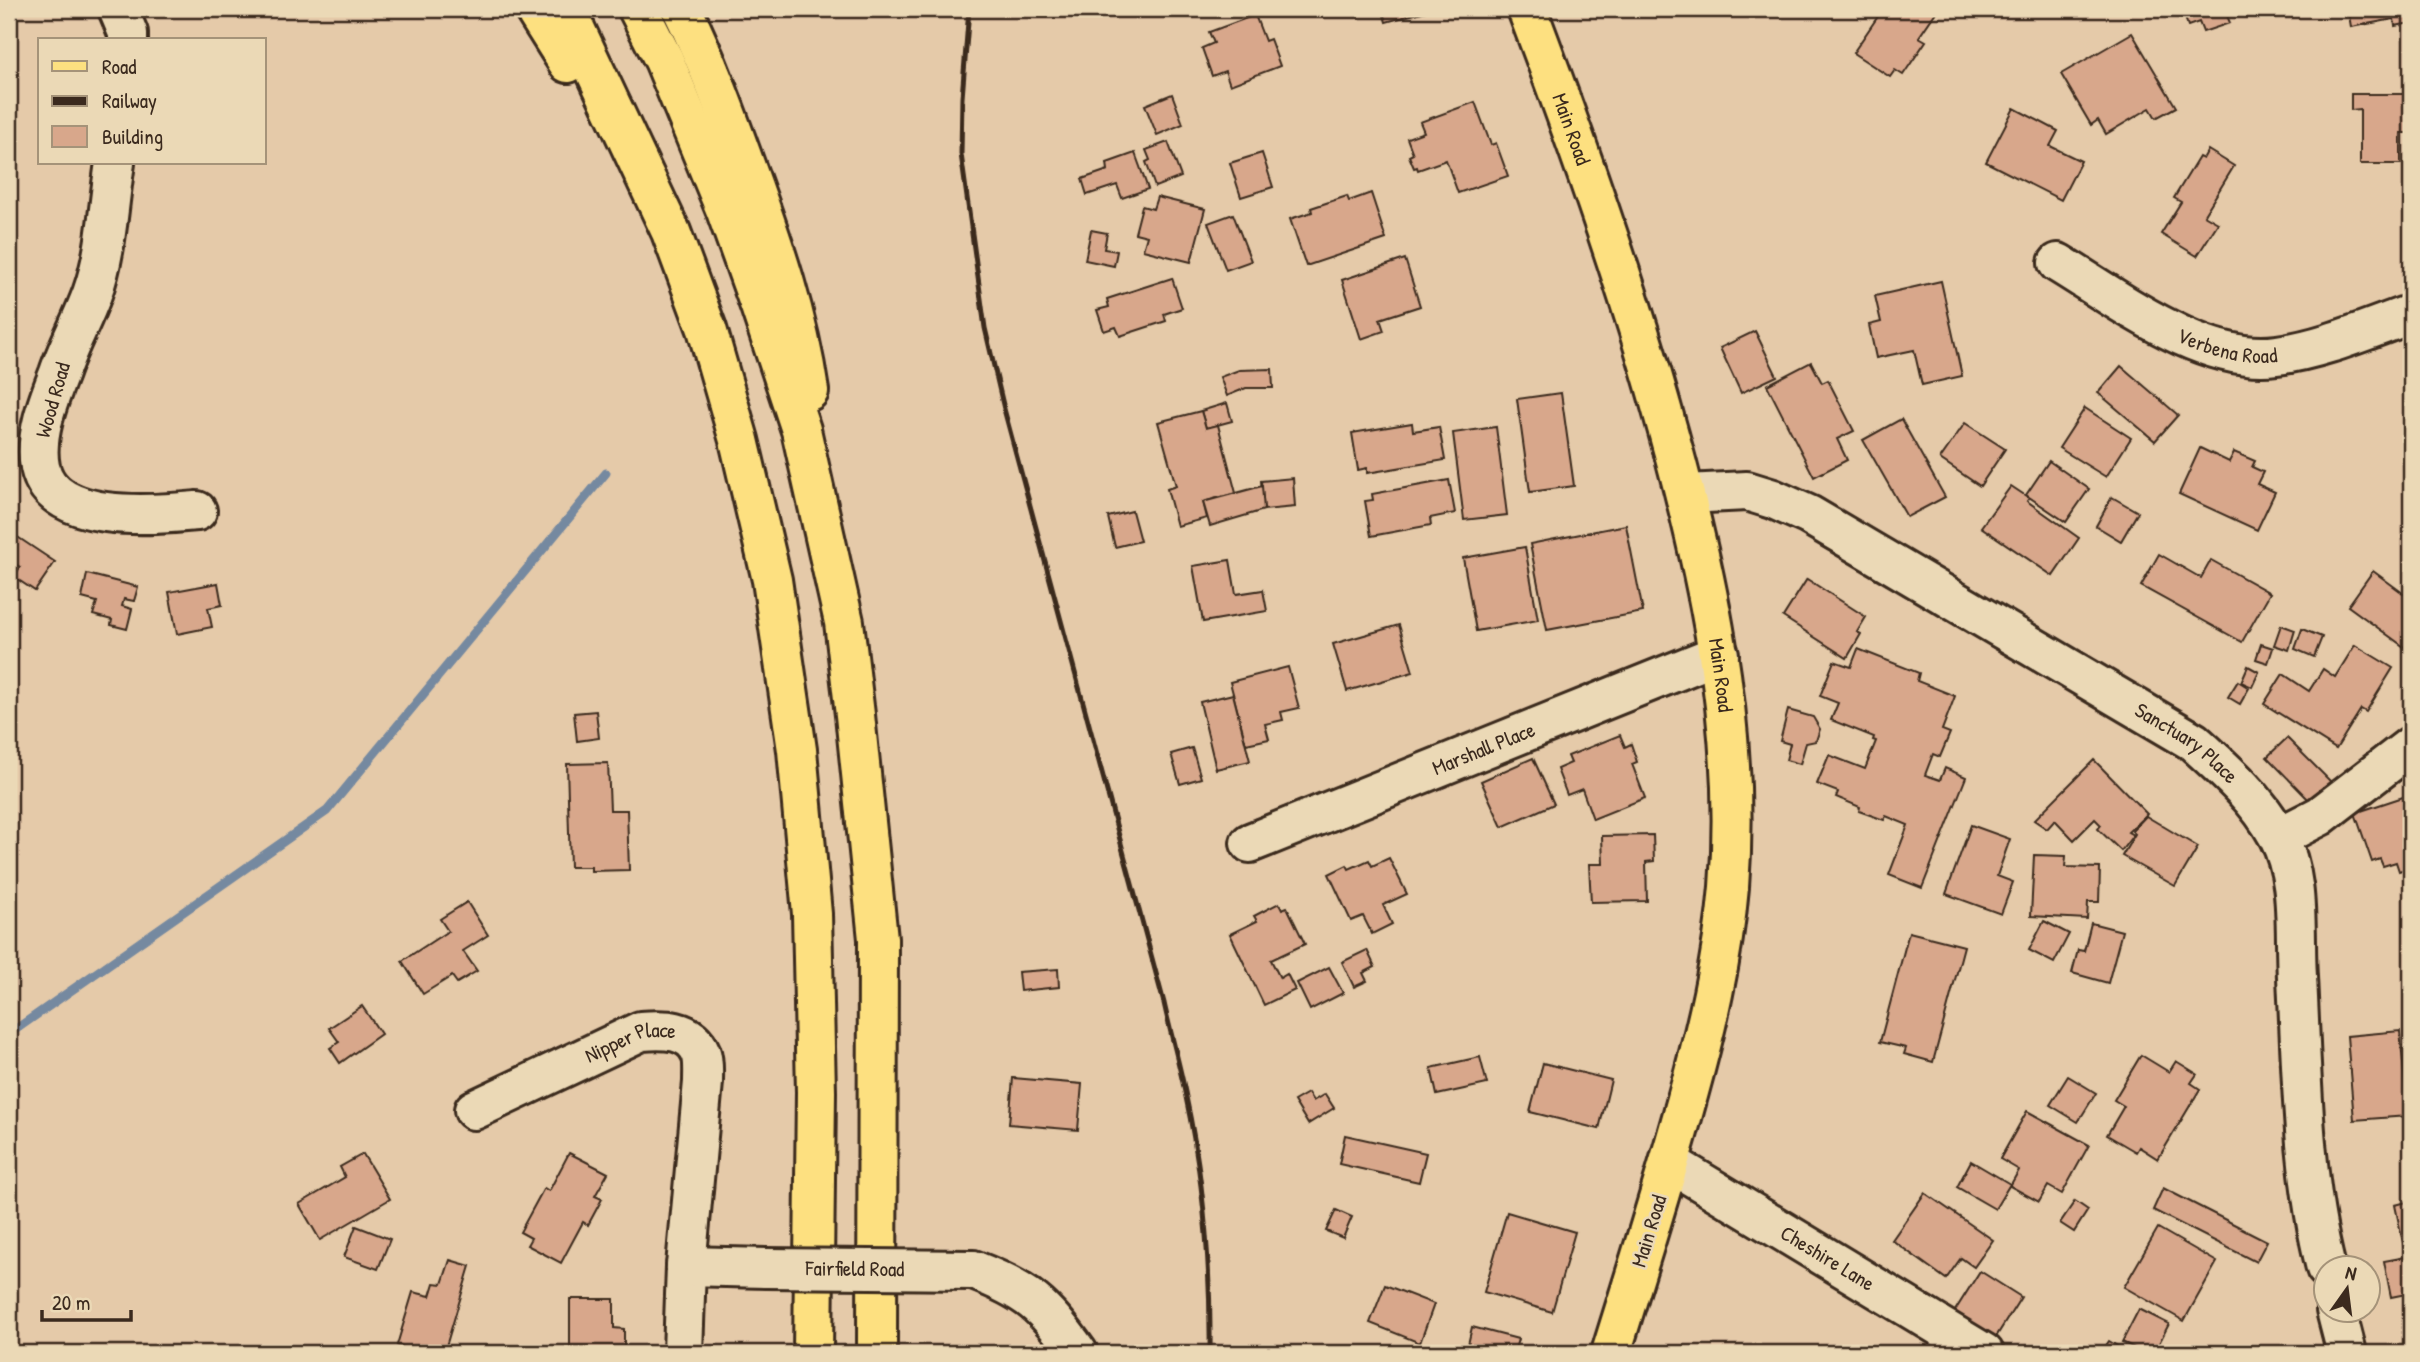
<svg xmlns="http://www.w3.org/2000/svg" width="2420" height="1362" font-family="'Patrick Hand',sans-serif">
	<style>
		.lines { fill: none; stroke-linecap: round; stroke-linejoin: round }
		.stream { stroke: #7589a0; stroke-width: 9 }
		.building { fill: #d8a78b; stroke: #3b2a1e; stroke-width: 2 }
		.minor-casing { stroke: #3b2a1e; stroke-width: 44 }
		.major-casing { stroke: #3b2a1e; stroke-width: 44 }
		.highway-casing { stroke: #3b2a1e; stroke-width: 44 }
		.minor { stroke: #ebd9b6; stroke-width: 38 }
		.major { stroke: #fde080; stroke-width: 38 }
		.highway { stroke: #fde080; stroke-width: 38 }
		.rail { stroke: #3b2a1e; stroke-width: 5 }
		.minor-bridge-casing { stroke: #3b2a1e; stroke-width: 44; stroke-linecap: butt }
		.minor-bridge { stroke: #ebd9b6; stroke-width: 38 }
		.labels { text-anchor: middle; stroke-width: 5; stroke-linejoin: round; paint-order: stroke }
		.street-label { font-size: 21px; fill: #3b2a1e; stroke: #ebd9b6 }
	</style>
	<rect width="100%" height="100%" fill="#e5caa9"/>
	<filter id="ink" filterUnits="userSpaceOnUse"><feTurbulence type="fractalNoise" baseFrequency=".0143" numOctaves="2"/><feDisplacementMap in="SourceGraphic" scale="14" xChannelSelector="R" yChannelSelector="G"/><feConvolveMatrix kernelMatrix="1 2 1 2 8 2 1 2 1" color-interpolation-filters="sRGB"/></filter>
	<g filter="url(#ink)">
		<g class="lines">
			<polyline class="stream" points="9,1034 327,811 606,473"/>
		</g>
		<g class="building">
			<polygon points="1382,9 1433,9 1386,22"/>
			<polygon points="1883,9 1938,9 1919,37 1926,41 1903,75 1895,70 1890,77 1853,53"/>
			<polygon points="2182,9 2237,9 2226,13 2230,23 2203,32 2199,22 2188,26"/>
			<polygon points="2348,9 2411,9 2411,23 2395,26 2394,19 2351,27"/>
			<polygon points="1255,15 1265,41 1270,39 1280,66 1230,85 1225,71 1212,76 1202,48 1214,43 1209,32"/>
			<polygon points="2132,33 2176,107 2156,118 2150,108 2106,134 2098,120 2091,125 2061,74"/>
			<polygon points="1172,94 1183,124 1157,135 1145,105"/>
			<polygon points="2351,94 2411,94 2411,133 2401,133 2401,164 2360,164 2360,109 2351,110"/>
			<polygon points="1475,102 1491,145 1496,143 1508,176 1458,193 1446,160 1418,170 1417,167 1414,168 1409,156 1413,154 1407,138 1424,132 1420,122"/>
			<polygon points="2014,108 2058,131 2050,146 2081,161 2061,200 1986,162"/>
			<polygon points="1168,142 1181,177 1155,187 1146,162 1150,160 1146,150"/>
			<polygon points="2208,150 2234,166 2204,215 2218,223 2197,256 2161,234 2181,202 2174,198 2199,157 2203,159"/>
			<polygon points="1135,153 1148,189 1122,198 1117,185 1087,195 1082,179 1108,170 1107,163"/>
			<polygon points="1262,153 1273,187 1241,197 1230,163"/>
			<polygon points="1371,193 1386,239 1306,266 1290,219 1312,212 1311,208 1347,196 1349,201"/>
			<polygon points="1157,197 1205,209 1191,262 1143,250 1147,236 1135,233 1142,206 1153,209"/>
			<polygon points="1233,214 1251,261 1226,270 1208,223"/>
			<polygon points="1091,230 1107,233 1104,249 1117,251 1114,266 1085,260"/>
			<polygon points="1405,259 1420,306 1380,319 1384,331 1361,339 1342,280"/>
			<polygon points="1172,278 1182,308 1164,314 1166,321 1120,336 1116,327 1104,331 1097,310 1109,307 1107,299"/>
			<polygon points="1941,281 1962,376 1922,385 1914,350 1876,358 1869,325 1881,322 1875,296"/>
			<polygon points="1755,331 1777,376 1741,393 1720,348"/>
			<polygon points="1811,362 1822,383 1828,380 1854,431 1837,439 1847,460 1814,477 1767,385"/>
			<polygon points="2121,366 2178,415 2155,441 2098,393"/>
			<polygon points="1272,369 1273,388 1246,388 1227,396 1220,377 1239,370"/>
			<polygon points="1561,393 1574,486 1530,492 1517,399"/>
			<polygon points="1227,403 1232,421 1206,428 1201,411"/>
			<polygon points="2085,408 2131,438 2106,477 2059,448"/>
			<polygon points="1201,411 1206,428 1218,425 1236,493 1203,502 1207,518 1177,526 1167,489 1176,486 1158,422"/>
			<polygon points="1901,419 1945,497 1907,517 1863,440"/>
			<polygon points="1412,423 1413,431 1439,427 1445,460 1367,473 1367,468 1358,470 1352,433"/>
			<polygon points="1965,423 2005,449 1980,486 1940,459"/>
			<polygon points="1496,427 1507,515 1464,520 1453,433"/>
			<polygon points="2200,448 2229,462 2234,452 2255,461 2252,467 2263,472 2257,484 2275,492 2257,530 2179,494"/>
			<polygon points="2049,461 2089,489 2066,522 2026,495"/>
			<polygon points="1293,478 1295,507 1264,510 1261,481"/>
			<polygon points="1449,480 1455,513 1430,518 1431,525 1371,536 1365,501 1373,500 1372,494"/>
			<polygon points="1262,486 1264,510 1210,526 1203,502"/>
			<polygon points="2011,486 2029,498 2027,501 2079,538 2053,576 1981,527"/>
			<polygon points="2112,497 2138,512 2121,541 2096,526"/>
			<polygon points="1132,511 1140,541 1115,547 1108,517"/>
			<polygon points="1626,525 1643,612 1547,630 1530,544"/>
			<polygon points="16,536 55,562 35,591 14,577 20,567 9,560 9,547"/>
			<polygon points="1525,547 1538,620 1476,631 1463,558"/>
			<polygon points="2159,554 2201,578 2211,560 2270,593 2242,642 2141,586"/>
			<polygon points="1230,560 1236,594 1263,590 1267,611 1203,622 1193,566"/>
			<polygon points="2373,571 2411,599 2411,652 2348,606"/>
			<polygon points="87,574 138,587 134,601 124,599 122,606 132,609 127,629 111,625 112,620 93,615 97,602 82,598"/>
			<polygon points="1807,579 1866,617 1857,632 1861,634 1847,658 1783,617"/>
			<polygon points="218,583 222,605 208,608 212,627 177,634 169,592"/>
			<polygon points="1399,625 1413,672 1347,691 1333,644"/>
			<polygon points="2281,625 2295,630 2289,650 2274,645"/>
			<polygon points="2302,629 2322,637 2314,657 2295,649"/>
			<polygon points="2261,644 2273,648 2268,663 2256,659"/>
			<polygon points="2355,645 2393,668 2366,712 2361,709 2336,749 2264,704 2283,674 2309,691 2323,669 2335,677"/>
			<polygon points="1858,649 1919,673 1917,681 1955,696 1942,730 1950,733 1940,757 1933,754 1925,775 1940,780 1945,768 1966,777 1922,888 1889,875 1908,825 1886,816 1884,820 1859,811 1860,807 1836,797 1838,792 1817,784 1829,755 1865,769 1876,741 1873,740 1874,737 1831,720 1838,703 1820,696 1834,661 1851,667"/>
			<polygon points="2248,666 2259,672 2252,687 2241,682"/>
			<polygon points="1288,667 1299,708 1281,712 1283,720 1265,724 1269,739 1246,744 1230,682"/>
			<polygon points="2238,681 2249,688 2240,704 2228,697"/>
			<polygon points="1233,694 1250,761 1216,769 1200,702"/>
			<polygon points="1788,710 1813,717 1820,729 1816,741 1806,743 1800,764 1786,760 1790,744 1780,741"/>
			<polygon points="596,711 599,738 577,741 574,713"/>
			<polygon points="1620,735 1625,747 1631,744 1637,762 1632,764 1645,798 1593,819 1582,789 1567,795 1557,769 1571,763 1568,756"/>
			<polygon points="2287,738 2332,783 2312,803 2267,757"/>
			<polygon points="1192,748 1201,778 1180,784 1171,754"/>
			<polygon points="1533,758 1554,804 1502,827 1481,781"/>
			<polygon points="2094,760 2147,814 2128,832 2133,835 2121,851 2098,829 2101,825 2095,819 2074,840 2055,820 2047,829 2034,820"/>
			<polygon points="608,763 610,810 627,810 629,870 591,871 591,867 570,867 567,764"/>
			<polygon points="2409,795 2411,801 2411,867 2399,871 2396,862 2383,866 2380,859 2372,862 2355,813"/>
			<polygon points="2146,816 2198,847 2175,886 2122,856 2135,834 2132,831"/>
			<polygon points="1971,825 2010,839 1997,876 2013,882 2001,914 1946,894"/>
			<polygon points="1653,835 1654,861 1646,862 1647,901 1591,902 1589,864 1603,864 1602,836"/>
			<polygon points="2034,855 2066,856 2065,867 2100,868 2099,902 2088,902 2087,919 2031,916"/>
			<polygon points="1389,858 1407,894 1383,905 1392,924 1372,934 1363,916 1351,921 1329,874 1347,865 1349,869 1369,860 1372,866"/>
			<polygon points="467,902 488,935 463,951 477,971 457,983 452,976 423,994 402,961 448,931 440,919"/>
			<polygon points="1279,903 1282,909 1287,907 1305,944 1271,960 1280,978 1287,974 1295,990 1264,1005 1230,934 1257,921 1254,916"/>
			<polygon points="2044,921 2069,934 2054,963 2029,950"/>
			<polygon points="2091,923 2122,931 2108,983 2072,973 2078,950 2084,951"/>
			<polygon points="1909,932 1964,946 1933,1062 1904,1054 1906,1048 1880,1042"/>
			<polygon points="1367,950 1375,967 1363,973 1367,981 1354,987 1342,962"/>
			<polygon points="1329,967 1343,993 1310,1010 1297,983"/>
			<polygon points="1058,969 1059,987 1020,991 1018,972"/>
			<polygon points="362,1006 381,1034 340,1063 330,1048 339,1042 329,1028"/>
			<polygon points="2400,1031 2408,1116 2354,1120 2347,1036"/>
			<polygon points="2141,1055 2169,1072 2176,1061 2197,1074 2191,1083 2200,1089 2158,1159 2139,1147 2136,1152 2107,1135 2124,1106 2114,1100"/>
			<polygon points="1480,1057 1487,1084 1437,1095 1431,1068"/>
			<polygon points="1543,1063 1611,1080 1599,1129 1530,1112"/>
			<polygon points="2068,1076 2096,1093 2078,1122 2050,1105"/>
			<polygon points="1013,1078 1082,1084 1078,1130 1009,1124"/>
			<polygon points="1308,1093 1313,1101 1325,1094 1334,1108 1308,1124 1294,1101"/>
			<polygon points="2027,1111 2089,1145 2062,1194 2048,1186 2039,1202 2010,1186 2019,1170 2000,1159"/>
			<polygon points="1345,1135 1426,1153 1419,1182 1339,1164"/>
			<polygon points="569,1153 608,1173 595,1196 602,1199 588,1225 583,1222 561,1263 527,1245 531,1238 520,1232 544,1188 549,1191"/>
			<polygon points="363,1154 390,1199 320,1240 299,1204 345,1177 340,1167"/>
			<polygon points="1971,1161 2010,1184 1995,1209 1957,1187"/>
			<polygon points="2163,1188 2267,1241 2256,1262 2153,1210"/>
			<polygon points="1925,1193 1993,1240 1974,1267 1961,1258 1946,1279 1892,1240"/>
			<polygon points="2075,1201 2088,1210 2074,1232 2060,1223"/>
			<polygon points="2411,1201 2411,1293 2391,1297 2384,1261 2406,1257 2395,1205"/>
			<polygon points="1336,1210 1352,1217 1343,1238 1326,1231"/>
			<polygon points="1507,1212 1575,1232 1552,1312 1484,1292"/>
			<polygon points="356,1226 390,1239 378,1269 344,1257"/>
			<polygon points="2158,1228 2217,1262 2184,1321 2124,1287"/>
			<polygon points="450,1260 470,1266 444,1353 423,1353 397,1345 413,1292 430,1296 434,1283 442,1284"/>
			<polygon points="1980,1271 2021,1297 1994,1340 1953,1314"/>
			<polygon points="1385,1285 1434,1304 1420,1343 1370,1323"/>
			<polygon points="570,1299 614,1299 614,1328 624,1329 624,1352 570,1353"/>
			<polygon points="2139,1309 2169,1324 2154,1353 2145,1353 2122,1342"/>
			<polygon points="1472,1327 1518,1339 1514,1353 1466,1353"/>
			<polygon points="2109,1341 2129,1353 2101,1353"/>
		</g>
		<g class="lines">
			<g class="minor-casing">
				<g id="minor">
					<polyline points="118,9 128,33 128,40"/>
					<path d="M115 163C108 207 107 252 92 294 82 321 68 346 59 373 48 401 34 437 40 467 52 525 155 515 197 511"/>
					<path id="s1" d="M2058 263C2119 300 2204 365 2277 355 2323 349 2368 329 2411 314"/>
					<path id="s2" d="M1686 494 1747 491 1773 499 1809 515 2194 742C2225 770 2258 799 2278 836 2301 879 2294 931 2297 977 2302 1074 2302 1173 2326 1268"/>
					<polyline points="2279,837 2320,816 2411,746"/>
					<path id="s3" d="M1250 843 1719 654"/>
					<path id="s4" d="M474 1110 641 1031C663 1029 691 1028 701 1053 704 1061 703 1073 703 1082L686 1266 683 1353"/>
					<path id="s5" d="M1670 1163 1984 1353"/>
					<polyline points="686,1266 766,1268"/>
					<path d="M973 1270C1028 1291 1044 1305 1078 1353"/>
					<polyline points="2336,1310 2347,1353"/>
				</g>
			</g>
			<g class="major-casing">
				<g id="major">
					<path id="s6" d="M1527 9C1576 139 1623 271 1661 406 1705 561 1742 724 1729 887 1723 959 1706 1030 1687 1099 1664 1184 1637 1269 1611 1353"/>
				</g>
			</g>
			<g class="highway-casing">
				<g id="highway">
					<polyline points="534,9 568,63"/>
					<polyline points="566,9 671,232 707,329 739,440 772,580 797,750 812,914 816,1092 813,1353"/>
					<polyline points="638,9 664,60 726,211 760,306 801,430 844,622 855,715 878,939 877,1353"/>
					<path d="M682 9C708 62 728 118 748 173 774 245 798 315 809 391"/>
				</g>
			</g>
			<use href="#minor" class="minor"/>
			<use href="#major" class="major"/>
			<use href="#highway" class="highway"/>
			<path class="rail" d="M969 9 962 98 961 154 985 328 1004 409 1164 1003C1171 1035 1180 1066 1186 1097 1204 1181 1211 1268 1210 1353"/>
			<g class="minor-bridge-casing">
				<g id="minor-bridge">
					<path id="s7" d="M766 1268 973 1270"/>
				</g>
			</g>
			<use href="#minor-bridge" class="minor-bridge"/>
		</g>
	</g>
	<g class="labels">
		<g class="street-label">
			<text dy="7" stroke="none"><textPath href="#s6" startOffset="128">Main Road</textPath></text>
			<text dy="7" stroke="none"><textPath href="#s1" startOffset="191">Verbena Road</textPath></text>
			<text transform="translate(53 400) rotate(-74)" y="7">Wood Road</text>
			<text dy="7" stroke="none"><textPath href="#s6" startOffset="695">Main Road</textPath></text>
			<text dy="7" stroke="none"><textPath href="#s2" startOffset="569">Sanctuary Place</textPath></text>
			<text dy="7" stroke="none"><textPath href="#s3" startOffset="252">Marshall Place</textPath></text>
			<text dy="7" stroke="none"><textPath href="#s4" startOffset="172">Nipper Place</textPath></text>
			<text transform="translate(1649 1231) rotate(-73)" y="7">Main Road</text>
			<text dy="7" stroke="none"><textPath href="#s5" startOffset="184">Cheshire Lane</textPath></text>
			<text dy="7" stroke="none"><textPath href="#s7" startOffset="89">Fairfield Road</textPath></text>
		</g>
	</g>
	<rect width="2420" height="1362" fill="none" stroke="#ebd9b6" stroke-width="35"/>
	<rect x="18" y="18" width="2385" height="1327" fill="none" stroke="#3b2a1e" stroke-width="2.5" filter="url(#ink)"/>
	<rect x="38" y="38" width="228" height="126" fill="#ebd9b6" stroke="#a59379" stroke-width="2"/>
	<rect x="52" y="61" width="35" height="10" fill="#fde080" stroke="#a59379" stroke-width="2"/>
	<text x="102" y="74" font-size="21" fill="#3b2a1e">Road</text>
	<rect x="52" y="96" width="35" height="10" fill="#3b2a1e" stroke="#a59379" stroke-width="2"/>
	<text x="102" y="108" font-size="21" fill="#3b2a1e">Railway</text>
	<rect x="52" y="126" width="35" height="21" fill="#d8a78b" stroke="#a59379" stroke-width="2"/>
	<text x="102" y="144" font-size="21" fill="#3b2a1e">Building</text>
	<g transform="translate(2347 1289) rotate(14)"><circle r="33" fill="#ebd9b6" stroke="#a59379" stroke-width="2"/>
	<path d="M0-5L12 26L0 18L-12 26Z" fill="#3b2a1e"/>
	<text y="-10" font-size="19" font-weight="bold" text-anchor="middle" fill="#3b2a1e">N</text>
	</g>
	<path d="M42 1310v10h89v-10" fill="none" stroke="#3b2a1e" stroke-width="3.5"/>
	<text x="52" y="1310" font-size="21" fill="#3b2a1e" stroke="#ebd9b6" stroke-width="5" paint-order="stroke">20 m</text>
</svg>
